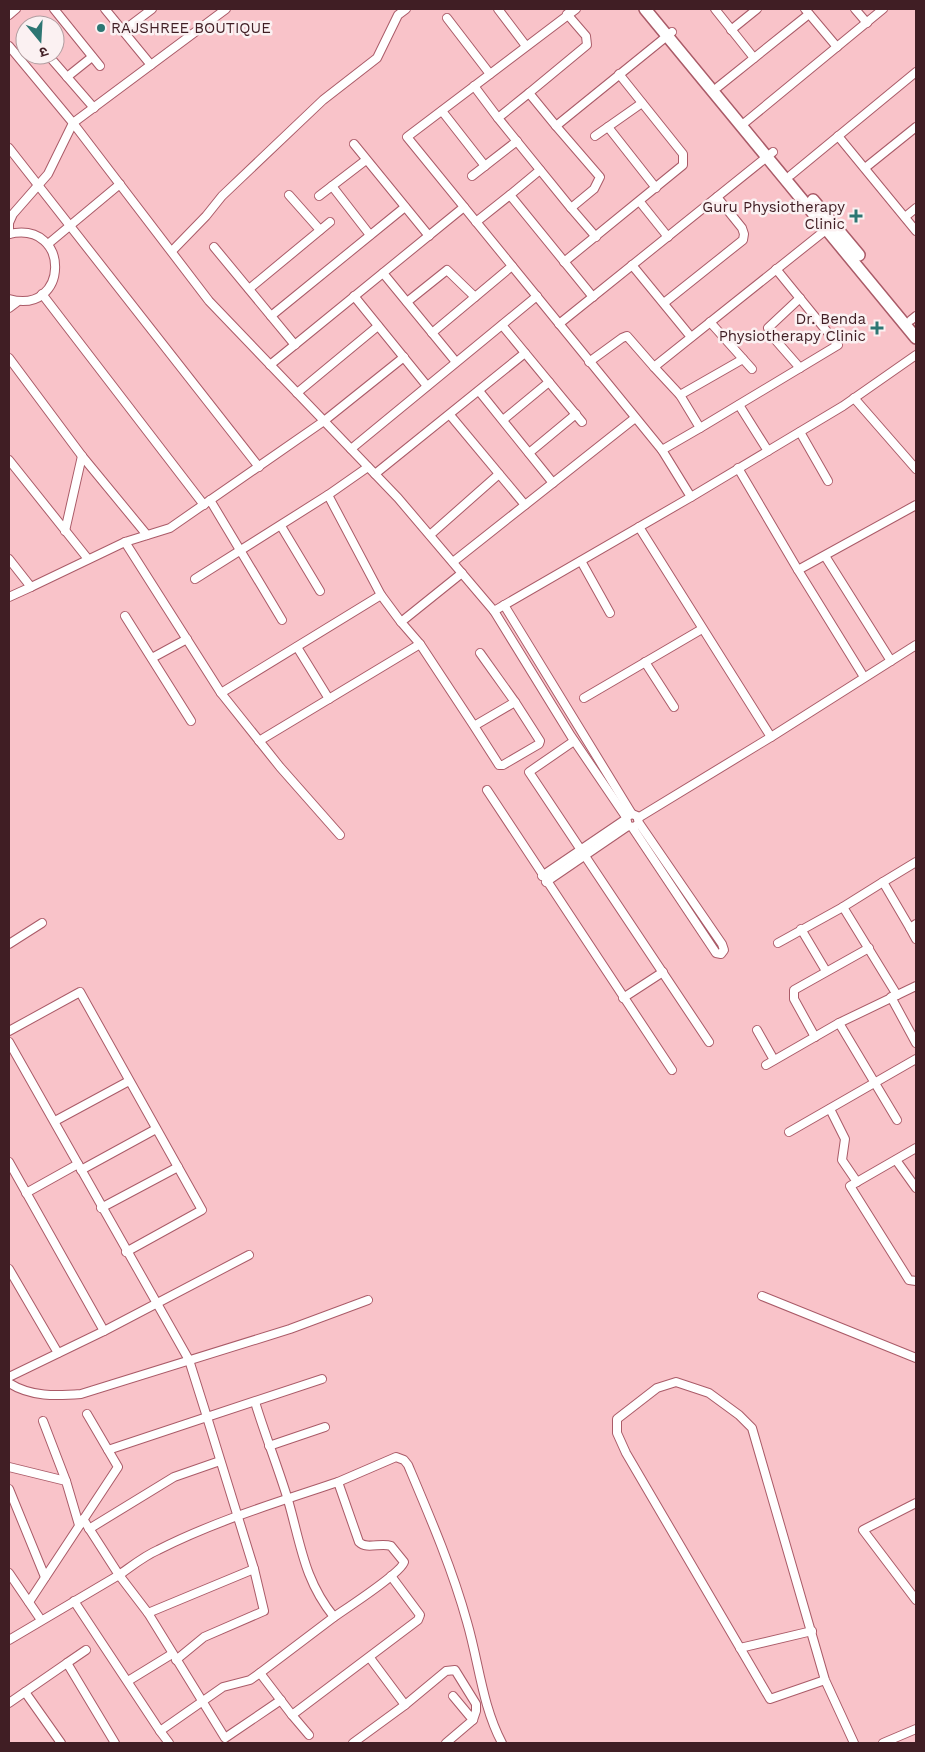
<svg xmlns="http://www.w3.org/2000/svg" width="925" height="1752" font-family="'Work Sans','Noto Sans Devanagari',sans-serif">
	<style>
		.lines { fill: none; stroke-linecap: round; stroke-linejoin: round }
		.street-casing { stroke: #aa5b68; stroke-width: 10 }
		.secondary-casing { stroke: #aa5b68; stroke-width: 14 }
		.street { stroke: #fff; stroke-width: 8 }
		.secondary { stroke: #fff; stroke-width: 11 }
		.poi-dot { fill: #2d7673; stroke: #fbf1f2; stroke-width: 2 }
		.labels { text-anchor: middle; stroke-width: 5; stroke-linejoin: round; paint-order: stroke }
		.poi-label { font-size: 15px; fill: #401e24; stroke: #fbf1f2; text-anchor: end }
	</style>
	<rect width="100%" height="100%" fill="#f9c3c9"/>
	<g class="lines">
		<g class="street-casing">
			<g id="street">
				<polyline points="54,9 100,66"/>
				<polyline points="105,9 151,65"/>
				<polyline points="498,9 526,46"/>
				<polyline points="576,9 407,137 662,450 691,497 843,406 916,355"/>
				<polyline points="715,9 754,58"/>
				<polyline points="805,9 837,47"/>
				<polyline points="855,9 867,23"/>
				<polyline points="9,15 16,9"/>
				<polyline points="447,18 490,74"/>
				<polyline points="731,30 757,9"/>
				<polyline points="123,31 152,9"/>
				<polyline points="9,46 73,123 209,301 398,498 494,611 691,497"/>
				<polyline points="48,55 94,108"/>
				<polyline points="67,77 92,57"/>
				<polyline points="474,86 498,118"/>
				<polyline points="718,87 809,14"/>
				<polyline points="529,93 587,45 586,36 567,14"/>
				<polyline points="442,111 485,166"/>
				<polyline points="742,125 883,9"/>
				<polyline points="556,126 529,93 498,118 571,208"/>
				<polyline points="608,127 656,188"/>
				<polyline points="595,136 642,103"/>
				<polyline points="838,136 916,231"/>
				<polyline points="354,144 429,236"/>
				<polyline points="9,148 259,467"/>
				<polyline points="865,168 916,127"/>
				<polyline points="791,175 916,72"/>
				<polyline points="472,176 517,141"/>
				<polyline points="332,186 370,235"/>
				<polyline points="289,195 320,230"/>
				<polyline points="510,195 540,170"/>
				<polyline points="319,196 366,160"/>
				<polyline points="640,202 668,237"/>
				<polyline points="905,217 916,208"/>
				<polyline points="476,222 510,195 593,297"/>
				<polyline points="9,234 9,223 13,214 48,174 73,123 226,9"/>
				<path d="M9 234C72 220 69 316 9 299"/>
				<polyline points="596,237 571,208 594,189 600,177 556,126 672,32"/>
				<polyline points="48,244 120,184"/>
				<polyline points="214,247 295,345"/>
				<polyline points="172,251 206,216 222,196 323,100 377,58 398,15 406,9"/>
				<polyline points="564,262 683,165 683,154 619,74"/>
				<polyline points="632,265 691,337"/>
				<polyline points="383,273 456,362"/>
				<polyline points="249,289 330,222"/>
				<polyline points="42,294 204,505"/>
				<polyline points="354,296 427,386"/>
				<polyline points="800,298 768,328 772,336 800,368"/>
				<polyline points="407,302 447,270 475,297"/>
				<polyline points="664,303 743,240 744,234 742,228 717,197"/>
				<polyline points="9,308 17,302"/>
				<polyline points="271,316 405,207"/>
				<polyline points="911,320 916,316"/>
				<polyline points="710,322 752,369"/>
				<polyline points="559,324 773,152"/>
				<polyline points="502,325 582,422"/>
				<polyline points="432,333 512,266"/>
				<polyline points="9,358 82,456 147,535"/>
				<polyline points="589,362 622,338 627,336 654,367"/>
				<polyline points="270,365 464,207"/>
				<polyline points="479,391 553,483"/>
				<polyline points="297,393 378,326"/>
				<polyline points="680,395 743,359"/>
				<polyline points="854,398 916,469"/>
				<polyline points="739,405 768,451"/>
				<polyline points="450,415 525,505"/>
				<polyline points="503,420 549,382"/>
				<polyline points="700,428 838,345 776,269"/>
				<polyline points="800,432 828,481"/>
				<polyline points="351,449 537,296"/>
				<polyline points="662,450 700,428 680,395 654,367 827,229"/>
				<polyline points="529,453 576,414"/>
				<polyline points="9,460 88,559"/>
				<polyline points="738,468 798,570 916,505"/>
				<polyline points="375,474 525,353"/>
				<polyline points="328,495 368,467"/>
				<polyline points="210,500 282,620"/>
				<polyline points="281,526 320,591"/>
				<polyline points="639,527 771,737 916,645"/>
				<polyline points="65,531 82,456"/>
				<polyline points="430,535 499,474"/>
				<polyline points="825,556 891,661"/>
				<polyline points="9,559 31,587 125,542"/>
				<polyline points="581,561 610,613"/>
				<polyline points="453,562 635,418"/>
				<polyline points="798,570 864,677"/>
				<polyline points="462,573 401,622 420,644 474,726 515,702 540,741 539,744 503,765 499,765 474,726"/>
				<polyline points="195,579 328,495 381,595 401,622"/>
				<polyline points="9,597 31,587"/>
				<polyline points="504,605 632,814"/>
				<polyline points="494,611 571,736 626,817"/>
				<polyline points="125,616 191,721"/>
				<polyline points="297,647 329,699"/>
				<polyline points="480,653 515,702"/>
				<polyline points="152,658 187,639"/>
				<polyline points="645,662 674,707"/>
				<polyline points="221,693 381,595"/>
				<polyline points="584,698 702,629"/>
				<polyline points="259,741 420,644"/>
				<polyline points="574,741 529,772 709,1042"/>
				<polyline points="487,790 672,1070"/>
				<polyline points="638,818 771,737"/>
				<polyline points="632,827 716,953 721,954 724,950 722,944 639,823 637,816 632,814 626,817 628,826 634,827 639,823"/>
				<polyline points="340,835 280,767 221,693 125,542 170,528 324,421 404,357"/>
				<polyline points="542,876 626,819"/>
				<polyline points="546,882 628,826"/>
				<polyline points="883,882 843,907 897,995"/>
				<polyline points="916,924 910,928 916,939"/>
				<polyline points="910,928 883,882 916,862"/>
				<polyline points="801,929 826,971"/>
				<polyline points="778,943 843,907"/>
				<polyline points="9,944 42,923"/>
				<polyline points="891,997 916,1043"/>
				<polyline points="623,998 663,972"/>
				<polyline points="839,1023 897,1120"/>
				<polyline points="757,1030 774,1060"/>
				<polyline points="9,1031 80,992 202,1210 126,1252"/>
				<polyline points="815,1037 794,999 794,990 869,948"/>
				<polyline points="9,1042 189,1360 207,1417 322,1379"/>
				<polyline points="766,1065 839,1023 916,986"/>
				<polyline points="830,1109 845,1139 842,1160 857,1182"/>
				<polyline points="55,1121 129,1081"/>
				<polyline points="789,1132 916,1059"/>
				<polyline points="916,1148 850,1186 909,1280 916,1281"/>
				<polyline points="896,1160 916,1188"/>
				<polyline points="9,1162 104,1331"/>
				<polyline points="81,1170 156,1129"/>
				<polyline points="26,1193 78,1164"/>
				<polyline points="101,1208 178,1167"/>
				<polyline points="9,1269 58,1353"/>
				<polyline points="762,1296 916,1358"/>
				<polyline points="9,1377 104,1331 249,1255"/>
				<path d="M9 1383C31 1397 56 1396 81 1394L290 1329 368 1300"/>
				<polyline points="43,1421 66,1481"/>
				<polyline points="269,1446 325,1427"/>
				<polyline points="9,1467 66,1481 79,1525"/>
				<path d="M338 1482 396 1457 404 1460 408 1465C430 1517 452 1568 467 1622 479 1663 482 1705 502 1743"/>
				<polyline points="9,1489 45,1577"/>
				<polyline points="916,1503 863,1530 916,1600"/>
				<path d="M83 1519 119 1575C132 1566 144 1556 158 1550 215 1521 278 1502 338 1482L359 1542C367 1550 381 1542 391 1546L404 1562C401 1573 347 1608 334 1617 304 1580 301 1545 288 1500 278 1467 265 1435 255 1402"/>
				<polyline points="89,1529 174,1477 220,1461"/>
				<polyline points="9,1573 41,1620"/>
				<polyline points="74,1601 160,1731 223,1687 250,1680 260,1673 334,1617"/>
				<polyline points="29,1602 118,1467 87,1414"/>
				<polyline points="148,1613 225,1738 281,1700"/>
				<polyline points="9,1640 119,1575 148,1613 254,1569 207,1417 108,1450"/>
				<polyline points="740,1648 812,1631"/>
				<polyline points="176,1660 204,1637 264,1611 254,1569"/>
				<polyline points="67,1663 86,1650"/>
				<polyline points="260,1673 292,1715 418,1620 420,1615 391,1576"/>
				<polyline points="825,1680 770,1699 626,1453 617,1433 617,1419 657,1388 676,1382 709,1393 739,1415 752,1428 825,1680 854,1743"/>
				<polyline points="128,1681 172,1654"/>
				<polyline points="25,1692 61,1743"/>
				<polyline points="9,1703 67,1663 115,1743"/>
				<polyline points="405,1705 446,1671 455,1670 476,1704 476,1711 473,1720"/>
				<polyline points="292,1715 309,1735"/>
				<polyline points="160,1731 169,1743"/>
				<polyline points="353,1743 405,1705 370,1658"/>
				<polyline points="446,1743 473,1720 453,1696"/>
				<polyline points="883,1743 916,1729"/>
			</g>
		</g>
		<g class="secondary-casing">
			<g id="secondary">
				<polyline points="645,9 916,338"/>
				<polyline points="813,200 859,255"/>
			</g>
		</g>
		<use href="#street" class="street"/>
		<use href="#secondary" class="secondary"/>
	</g>
	<g class="poi-dot">
		<circle cx="101" cy="28" r="5"/>
		<path d="M853.5 208.5h5v5h5v5h-5v5h-5v-5h-5v-5h5z"/>
		<path d="M874.5 320.5h5v5h5v5h-5v5h-5v-5h-5v-5h5z"/>
	</g>
	<g class="labels">
		<g class="poi-label">
			<text x="111" y="33" text-anchor="start">RAJSHREE BOUTIQUE</text>
			<text x="845" y="212">Guru Physiotherapy<tspan x="845" dy="17">Clinic</tspan></text>
			<text x="866" y="324">Dr. Benda<tspan x="866" dy="17">Physiotherapy Clinic</tspan></text>
		</g>
	</g>
	<rect width="925" height="1752" fill="none" stroke="#401e24" stroke-width="20"/>
	<g transform="translate(40 40) rotate(162)"><circle r="24" fill="#fbf1f2" stroke="#b09da0"/>
	<path d="M0-4L9 19L0 12L-9 19Z" fill="#2d7673"/>
	<text y="-8" font-size="14" font-weight="bold" text-anchor="middle" fill="#401e24">उ</text>
	</g>
</svg>
